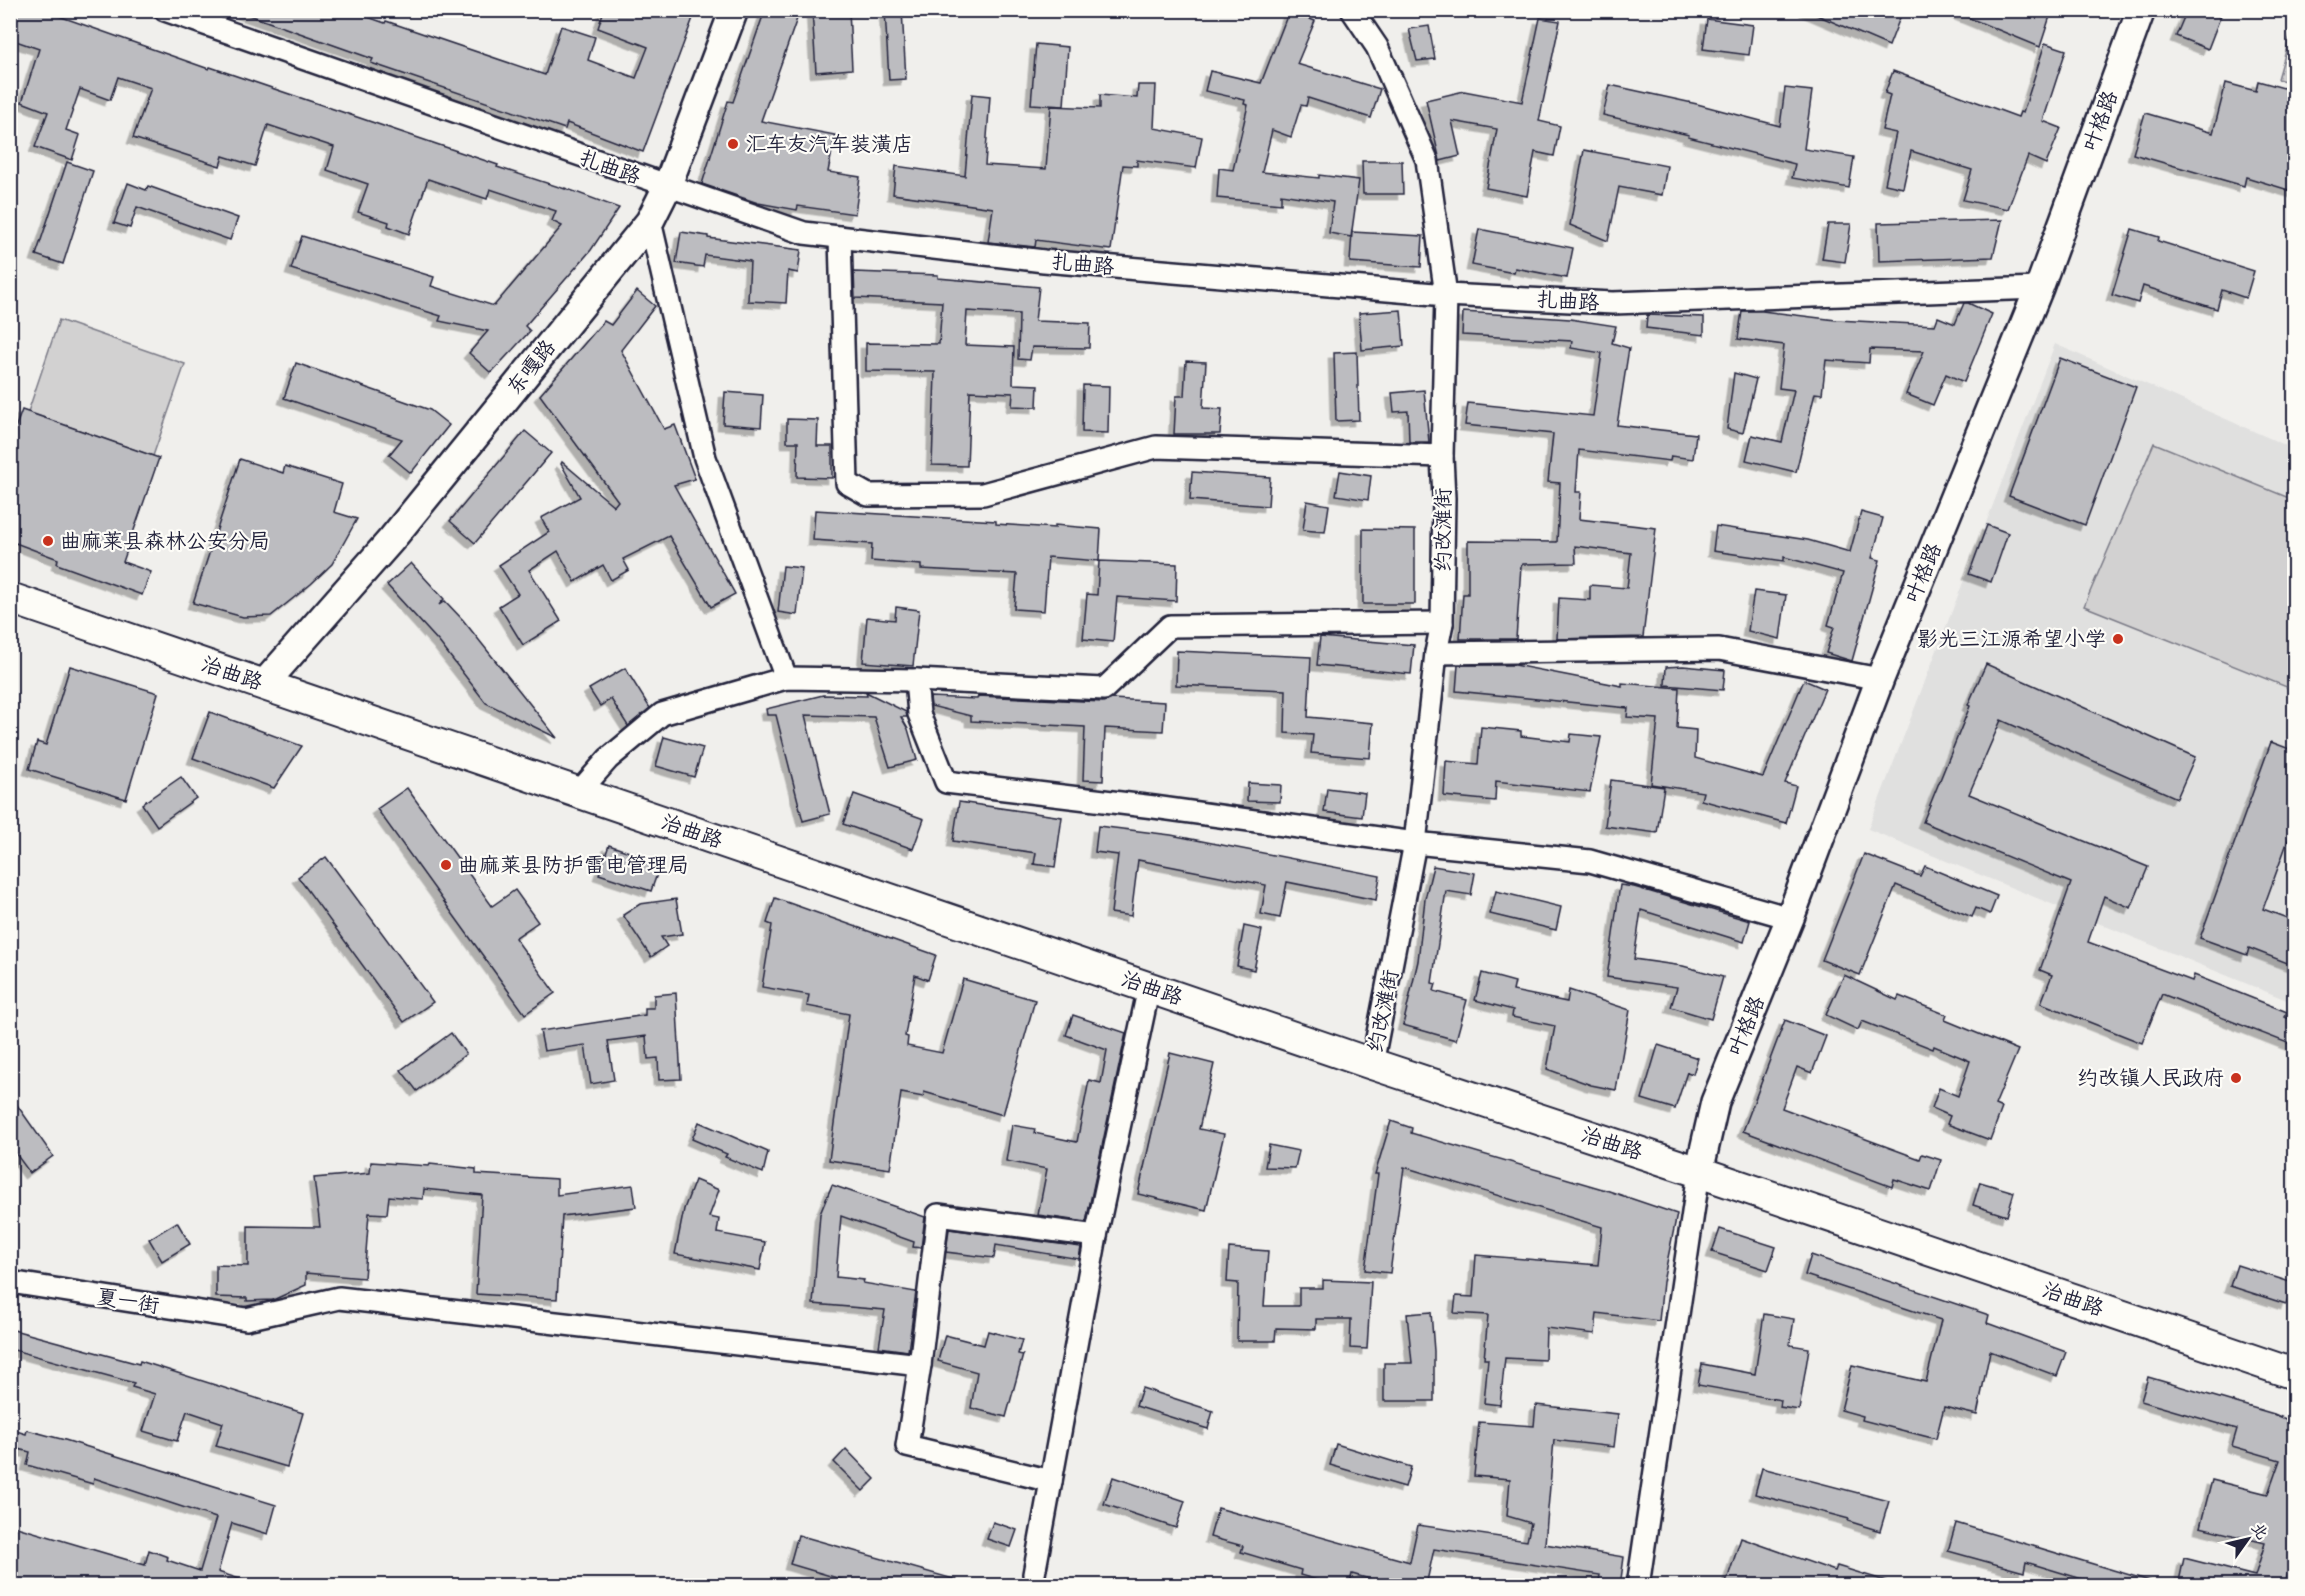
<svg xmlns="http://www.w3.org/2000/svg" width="2305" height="1596" font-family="Mynerve,'LXGW WenKai TC',sans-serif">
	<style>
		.built { fill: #e0e0df }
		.green { fill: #d2d1d1; stroke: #7a7a86; stroke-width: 1.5 }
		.building { fill: #bcbcc0; stroke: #22223b; stroke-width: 1.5; filter: url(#shadow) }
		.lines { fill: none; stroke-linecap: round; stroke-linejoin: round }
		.minor-casing { stroke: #22223b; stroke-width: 26 }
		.tertiary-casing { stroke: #22223b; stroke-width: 32 }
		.secondary-casing { stroke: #22223b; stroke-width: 34 }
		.minor { stroke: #fdfcf7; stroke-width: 21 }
		.tertiary { stroke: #fdfcf7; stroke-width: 27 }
		.secondary { stroke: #fdfcf7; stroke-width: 30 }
		.poi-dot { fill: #c8321e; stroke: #fdfcf7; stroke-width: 2 }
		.labels { text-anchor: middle; stroke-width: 4.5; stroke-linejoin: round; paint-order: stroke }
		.street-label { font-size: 21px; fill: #22223b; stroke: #fdfcf7 }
		.poi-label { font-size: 21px; fill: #22223b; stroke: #fdfcf7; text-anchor: start }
	</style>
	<defs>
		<filter id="shadow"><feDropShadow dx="-5.5" dy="5.5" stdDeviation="0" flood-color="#0004"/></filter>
	</defs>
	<rect width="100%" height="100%" fill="#f0efec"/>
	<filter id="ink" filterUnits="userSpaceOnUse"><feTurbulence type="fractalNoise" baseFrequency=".0167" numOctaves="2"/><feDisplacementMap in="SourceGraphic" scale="12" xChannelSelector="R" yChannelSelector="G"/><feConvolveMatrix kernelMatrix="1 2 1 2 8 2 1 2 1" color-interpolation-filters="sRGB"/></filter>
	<g filter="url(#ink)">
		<polygon class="built" points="2055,344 2294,449 2294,1003 1868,829"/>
		<g class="green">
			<polygon points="2294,22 2294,84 2278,79"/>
			<polygon points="59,320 185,364 153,456 28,412"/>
			<polygon points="2154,443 2294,500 2294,690 2084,606"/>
		</g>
		<g class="building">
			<polygon points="10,10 42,10 209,69 210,67 498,165 497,167 565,189 565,188 619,208 591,250 525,326 530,331 491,373 469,353 488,331 439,321 441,316 291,269 302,236 434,277 431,286 494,306 562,226 552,221 556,211 490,189 487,199 428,179 409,234 388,226 389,222 358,212 368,184 327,170 334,147 268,125 255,166 223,156 220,166 133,138 151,88 118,77 110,100 80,89 66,130 80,135 72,160 35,147 48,112 22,102 39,49 10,39"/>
			<polygon points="244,10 348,10 385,23 386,21 545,75 561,26 595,37 588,60 636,78 648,47 598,28 604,10 696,10 643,152 567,123 565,129 371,63 373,59 243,13"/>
			<polygon points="765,10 800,10 761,121 835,135 828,172 860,177 855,214 798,206 797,210 758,203 702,184 728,101 733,102"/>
			<polygon points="812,10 849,10 852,69 816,72"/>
			<polygon points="885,10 902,10 906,79 889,80"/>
			<polygon points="1805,10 1903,10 1889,46"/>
			<polygon points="1950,10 2052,10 2040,47"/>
			<polygon points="2187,10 2223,10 2208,49 2176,36"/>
			<polygon points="1289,11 1315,21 1297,64 1380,89 1371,118 1308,98 1306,106 1301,105 1291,137 1272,130 1262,172 1319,178 1319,175 1359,180 1351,237 1329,233 1333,202 1281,194 1281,204 1217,198 1219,168 1233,170 1248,105 1244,104 1245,100 1205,91 1210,71 1261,83"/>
			<polygon points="1540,18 1560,21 1539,121 1560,126 1554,156 1535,152 1527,196 1486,188 1497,129 1452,121 1460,156 1440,161 1426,100 1464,91 1522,102"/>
			<polygon points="1707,19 1753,25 1749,55 1703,49"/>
			<polygon points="1429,26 1435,59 1417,61 1409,29"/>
			<polygon points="2045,43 2066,50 2043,121 2061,128 2046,164 2028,156 2008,209 1963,200 1972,170 1911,151 1903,188 1885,184 1896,133 1882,130 1890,95 1885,93 1893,71 2018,117 2020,112 2023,113"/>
			<polygon points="1036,44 1068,47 1064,106 1031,104"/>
			<polygon points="2258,81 2295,91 2295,192 2246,177 2244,186 2133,154 2145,113 2213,133 2226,83 2256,91"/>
			<polygon points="1138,85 1156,85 1154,128 1202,137 1196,168 1137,160 1137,166 1123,165 1111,250 1036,240 1035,247 988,242 993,208 893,194 896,166 965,176 972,94 990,96 985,165 1046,169 1051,106 1100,108 1100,95 1137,98"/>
			<polygon points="1610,85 1697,104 1780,126 1785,88 1812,91 1804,149 1854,157 1849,188 1792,178 1795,164 1688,137 1689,135 1603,115"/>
			<polygon points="1584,150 1667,166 1662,195 1619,187 1608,241 1570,225"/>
			<polygon points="1362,161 1402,161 1403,194 1363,194"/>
			<polygon points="67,162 93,171 63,264 36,255"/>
			<polygon points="128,183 146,190 148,186 238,218 230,240 137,207 130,228 114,223"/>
			<polygon points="2002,220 1993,257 1879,261 1878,223"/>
			<polygon points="1828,224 1851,224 1845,262 1822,259"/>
			<polygon points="1479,229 1573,248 1567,278 1515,268 1514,273 1472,265"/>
			<polygon points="2132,229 2159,237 2158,241 2254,271 2246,298 2222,290 2217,309 2143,286 2138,303 2112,295"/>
			<polygon points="681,232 708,236 708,238 801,250 798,273 788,271 786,303 748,301 750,261 705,255 703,267 676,263"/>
			<polygon points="1352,232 1423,236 1421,267 1350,262"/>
			<polygon points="854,272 938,275 938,278 1039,287 1035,321 1090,323 1089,348 1032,347 1030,360 1018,359 1019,314 967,311 965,345 1014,347 1013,384 1038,385 1037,407 1012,406 1013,393 970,391 967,466 932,465 935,372 866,371 866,343 939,344 942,302 855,298"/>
			<polygon points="637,291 655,306 621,350 664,429 675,425 695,479 674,485 735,594 711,607 669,536 623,559 629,570 611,580 603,565 575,582 558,551 529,570 561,621 523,645 499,606 518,594 499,565 549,532 541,518 580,497 561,464 562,462 614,506 618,501 540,395 604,321 611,325"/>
			<polygon points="1964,303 1968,303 1992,314 1964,382 1946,374 1933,405 1906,394 1924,351 1870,349 1869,363 1826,360 1822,394 1815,393 1796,472 1746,460 1752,435 1782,442 1794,390 1779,388 1784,345 1738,339 1742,311 1762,311 1836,320 1935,325 1938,317 1955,324"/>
			<polygon points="1401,310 1404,346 1362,350 1359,313"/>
			<polygon points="1463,312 1570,319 1616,326 1612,343 1629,348 1617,425 1696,434 1693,459 1671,456 1670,461 1579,450 1576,492 1581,492 1579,519 1656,528 1643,637 1557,639 1559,598 1590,600 1590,585 1627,588 1631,553 1575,546 1576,563 1523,564 1521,566 1516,639 1460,639 1463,594 1468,594 1468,541 1557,542 1560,483 1548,482 1553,434 1465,425 1468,403 1593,416 1602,353 1571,348 1572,341 1462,335"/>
			<polygon points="1647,315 1704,317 1704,335 1646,328"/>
			<polygon points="1357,352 1359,420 1336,421 1334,353"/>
			<polygon points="2060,358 2136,387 2085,525 2009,496"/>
			<polygon points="1186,361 1206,362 1203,408 1222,409 1220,434 1174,434 1176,396 1184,396"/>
			<polygon points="296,363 430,410 449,425 411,473 389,455 402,439 284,398"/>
			<polygon points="1734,373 1756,379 1743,433 1727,429"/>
			<polygon points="1083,385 1109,386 1108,433 1082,432"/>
			<polygon points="1424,390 1429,442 1409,442 1408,411 1394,412 1392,393"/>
			<polygon points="725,392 763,395 761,427 723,424"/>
			<polygon points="22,410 159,458 123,562 151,572 142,595 57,564 58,559 10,541 10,442"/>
			<polygon points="787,419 818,420 817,446 832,446 832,478 797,477 798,442 787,442"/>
			<polygon points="525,431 551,453 475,543 450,521"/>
			<polygon points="240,459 283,473 285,466 342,484 334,512 357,519 332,564 311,584 271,616 243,617 193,603"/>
			<polygon points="1340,471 1371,476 1368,500 1336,495"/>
			<polygon points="1192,472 1270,477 1268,506 1190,500"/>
			<polygon points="1307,501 1329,505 1325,532 1303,530"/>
			<polygon points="815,510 996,521 996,524 1055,528 1055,525 1101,529 1099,561 1048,557 1044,611 1014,609 1017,574 921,569 921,565 871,561 872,544 813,540"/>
			<polygon points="1861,512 1883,518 1872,558 1880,560 1852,661 1826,653 1834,627 1828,625 1843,573 1784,557 1784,561 1713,551 1716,526 1808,540 1850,552"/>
			<polygon points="1987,525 2008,533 1991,582 1969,574"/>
			<polygon points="1363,529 1415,530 1415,604 1363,604"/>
			<polygon points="1099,561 1177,564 1176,601 1117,597 1113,642 1083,639 1087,594 1097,595"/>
			<polygon points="411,563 444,599 439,605 445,601 463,620 557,738 486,703 439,642 387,585"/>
			<polygon points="783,566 802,568 797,615 778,612"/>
			<polygon points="1754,591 1786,595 1780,639 1748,631"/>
			<polygon points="896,607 919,610 913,666 863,662 867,617 895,620"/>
			<polygon points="1320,637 1414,645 1411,674 1317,665"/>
			<polygon points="1177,651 1311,657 1308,717 1373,723 1370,758 1311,753 1313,735 1285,733 1286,690 1176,685"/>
			<polygon points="1986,664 2195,757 2177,798 2001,720 1969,794 2148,867 2131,908 2104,896 2088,942 2192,981 2194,975 2287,1012 2285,1017 2295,1021 2295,1046 2162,994 2142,1043 2041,1003 2052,975 2040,970 2071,883 1923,822 1970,706 1968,705"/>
			<polygon points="1458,665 1515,665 1622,686 1622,683 1679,688 1677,728 1696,730 1695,758 1763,777 1804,680 1825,689 1785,783 1796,786 1786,823 1701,800 1703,792 1651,784 1658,719 1627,717 1628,708 1456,691"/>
			<polygon points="70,666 158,693 126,799 29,769 37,742 46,745"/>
			<polygon points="1683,666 1725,670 1723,690 1665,685 1666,667"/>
			<polygon points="625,668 650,708 628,726 611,699 600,706 589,689"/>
			<polygon points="866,692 906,712 907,717 901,717 908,729 917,760 890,767 874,717 805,715 830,814 803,821 776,715 767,715 766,709 823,695 867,696"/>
			<polygon points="978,696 1103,702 1112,699 1165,702 1163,731 1105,728 1103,781 1083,780 1085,727 971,721 971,716 931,706 930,697 977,699"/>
			<polygon points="210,712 302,746 274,788 193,758"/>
			<polygon points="1481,727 1521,731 1521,736 1570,742 1571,734 1601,737 1590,792 1496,781 1495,801 1444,796 1446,761 1478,764"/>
			<polygon points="664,737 703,748 694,777 656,766"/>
			<polygon points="2271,742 2295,751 2295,821 2263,909 2295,921 2295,966 2249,948 2247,955 2200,938"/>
			<polygon points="181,777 196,798 157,826 142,804"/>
			<polygon points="1611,780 1664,787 1657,833 1605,826"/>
			<polygon points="1248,783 1281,785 1280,802 1247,801"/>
			<polygon points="407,788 492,906 515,890 538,922 515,938 555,993 525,1014 377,809"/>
			<polygon points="1327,788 1365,793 1362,817 1324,812"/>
			<polygon points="854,794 924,819 913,849 843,824"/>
			<polygon points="959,802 1062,817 1055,867 1034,864 1036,853 953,841"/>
			<polygon points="1098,826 1171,835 1380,876 1376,900 1287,882 1280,918 1261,914 1266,885 1138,860 1131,916 1111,913 1118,855 1095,852"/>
			<polygon points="609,845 661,863 651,891 599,874"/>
			<polygon points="1864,854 1920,876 1925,866 1997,896 1990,914 1976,908 1972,917 1896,885 1860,975 1822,960"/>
			<polygon points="326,857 433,1002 404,1022 298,877"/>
			<polygon points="1433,866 1475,873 1471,895 1446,891 1432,983 1436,984 1434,991 1467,1000 1456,1040 1403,1025 1418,961 1425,899"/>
			<polygon points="1620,885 1634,887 1750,921 1744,942 1641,910 1634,959 1683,966 1723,977 1711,1019 1671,1007 1677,987 1607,977"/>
			<polygon points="1496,891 1561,907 1556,930 1490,914"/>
			<polygon points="775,898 936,955 928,980 915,975 905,1036 908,1037 907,1046 942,1053 963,979 1035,1000 1003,1115 924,1092 923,1097 901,1093 890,1169 829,1160 849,1014 807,1006 809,995 762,987 772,925 767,923"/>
			<polygon points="676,899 682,934 661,937 667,946 651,957 623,915 640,904"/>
			<polygon points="1244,926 1262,930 1254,970 1237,966"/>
			<polygon points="1482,973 1515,982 1513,991 1567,1002 1569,990 1630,1010 1616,1090 1591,1085 1547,1069 1555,1026 1512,1017 1513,1010 1475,1000"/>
			<polygon points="1844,975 1897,1000 1899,996 1947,1015 1945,1020 2018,1050 1995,1105 2002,1108 1990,1140 1947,1124 1950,1116 1932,1108 1939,1088 1958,1096 1970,1061 1934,1046 1933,1049 1862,1021 1858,1030 1826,1015"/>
			<polygon points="676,993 681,1079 659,1080 658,1058 648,1059 646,1036 608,1041 614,1080 591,1084 585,1045 544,1051 540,1031 645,1015 645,1008 654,1008 654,995"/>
			<polygon points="1073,1015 1126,1033 1086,1222 1038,1215 1047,1169 1006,1161 1012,1125 1035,1129 1034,1133 1077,1142 1089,1080 1101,1083 1107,1050 1066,1035"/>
			<polygon points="1785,1020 1826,1036 1812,1073 1797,1067 1782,1108 1920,1159 1922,1154 1941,1160 1931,1191 1894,1179 1892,1187 1743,1131"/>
			<polygon points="451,1033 466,1054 417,1091 401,1070"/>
			<polygon points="1658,1045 1698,1058 1693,1074 1687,1072 1675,1109 1642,1099"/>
			<polygon points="1170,1053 1214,1064 1199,1129 1224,1134 1206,1210 1138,1194"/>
			<polygon points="10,1095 53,1156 30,1173 10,1146"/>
			<polygon points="1391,1121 1412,1128 1411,1133 1606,1190 1677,1214 1663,1282 1659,1321 1597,1313 1595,1334 1546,1328 1545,1360 1505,1358 1500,1405 1484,1403 1488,1359 1484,1359 1488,1315 1454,1313 1456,1296 1473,1297 1476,1255 1598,1265 1602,1227 1404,1167 1390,1273 1365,1270 1378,1174 1375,1174"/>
			<polygon points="699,1122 768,1152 763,1173 725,1157 727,1154 692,1139"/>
			<polygon points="1269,1145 1299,1151 1295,1168 1265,1167"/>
			<polygon points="371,1162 429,1166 430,1164 476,1169 476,1174 557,1179 557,1195 633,1185 636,1207 562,1216 557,1299 476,1294 482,1195 424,1189 423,1199 389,1196 387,1214 369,1213 364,1278 306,1273 306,1285 273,1300 247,1301 247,1298 216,1297 216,1265 248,1266 248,1226 320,1227 314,1178 370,1173"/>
			<polygon points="695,1180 719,1190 709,1217 719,1219 717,1233 765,1242 760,1270 675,1254 684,1209"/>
			<polygon points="1980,1182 2014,1192 2007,1216 1973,1205"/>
			<polygon points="832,1185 925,1217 921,1248 913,1247 914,1242 841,1216 836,1277 864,1280 863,1283 916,1292 908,1351 879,1347 885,1310 813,1304 820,1214"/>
			<polygon points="177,1222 190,1244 162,1261 149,1239"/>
			<polygon points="949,1229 1081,1247 1079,1259 996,1245 994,1258 946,1252"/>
			<polygon points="1720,1229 1776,1247 1768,1270 1712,1252"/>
			<polygon points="1229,1248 1268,1251 1264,1306 1299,1306 1299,1288 1323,1288 1323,1280 1371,1282 1367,1349 1350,1348 1351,1319 1316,1319 1316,1329 1276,1328 1275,1341 1237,1341 1238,1283 1227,1282"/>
			<polygon points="1811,1255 1989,1315 1987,1323 2066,1352 2057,1376 1990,1351 1977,1415 1944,1407 1936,1439 1862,1420 1863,1416 1841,1410 1852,1365 1926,1382 1941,1320 1805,1275"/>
			<polygon points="2237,1265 2293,1283 2286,1304 2230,1286"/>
			<polygon points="1431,1312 1434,1351 1434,1401 1384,1401 1384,1363 1412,1363 1407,1314"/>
			<polygon points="1764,1314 1794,1319 1790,1345 1809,1348 1799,1410 1780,1407 1781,1400 1698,1385 1702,1364 1755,1374"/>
			<polygon points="10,1329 139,1364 140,1361 303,1413 287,1467 216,1446 223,1423 187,1411 177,1441 143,1431 155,1394 132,1387 134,1383 10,1349"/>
			<polygon points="988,1331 1022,1340 1018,1354 1023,1355 1006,1417 971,1408 977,1372 938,1361 945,1335 984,1345"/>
			<polygon points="2148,1377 2274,1414 2295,1423 2295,1549 2284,1586 2178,1586 2184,1558 2255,1576 2265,1543 2200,1527 2212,1480 2268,1494 2280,1460 2232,1446 2237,1429 2141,1401"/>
			<polygon points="1142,1388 1213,1411 1208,1429 1136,1406"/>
			<polygon points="1536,1405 1618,1414 1614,1447 1554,1440 1545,1544 1624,1557 1620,1586 1598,1586 1600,1575 1434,1549 1426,1586 1394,1586 1352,1574 1349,1586 1337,1586 1300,1575 1301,1570 1241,1552 1243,1546 1210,1537 1218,1508 1410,1562 1418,1525 1527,1541 1531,1523 1507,1516 1510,1479 1474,1476 1479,1422 1534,1426"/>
			<polygon points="10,1429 26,1434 27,1430 65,1440 276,1505 268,1534 232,1523 218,1572 249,1582 248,1586 10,1586 10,1525 145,1565 149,1550 168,1557 167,1560 200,1571 216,1518 94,1478 93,1484 27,1465 30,1452 10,1447"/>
			<polygon points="1336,1444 1411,1467 1405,1487 1330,1465"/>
			<polygon points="846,1449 875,1479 863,1491 834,1462"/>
			<polygon points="1762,1468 1889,1501 1880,1531 1848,1521 1849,1519 1755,1494"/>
			<polygon points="1113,1477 1185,1501 1176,1528 1104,1504"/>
			<polygon points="993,1522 1017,1530 1011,1547 987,1539"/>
			<polygon points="1956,1523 2150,1581 2149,1586 2105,1586 2026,1562 2024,1572 1948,1551"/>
			<polygon points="798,1535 957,1580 957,1586 864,1586 790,1564"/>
			<polygon points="1741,1538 1835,1571 1837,1566 1886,1581 1886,1586 1725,1586"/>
		</g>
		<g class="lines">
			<g class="minor-casing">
				<g id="minor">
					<polyline points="165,10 804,233 1044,261 1446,295 1613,303 2039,288"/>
					<polyline points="1352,10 1377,47 1427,160 1446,295 1442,456 1444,498 1442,623 1436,653 1415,843 1372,1064"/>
					<polyline points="650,221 705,458 786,678"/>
					<polyline points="840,237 847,483 868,495 983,494 1156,447 1442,456"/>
					<polyline points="1436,653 1719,649 1880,679"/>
					<polyline points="916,680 919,714 946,782 1154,807 1415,843 1590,861 1790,918"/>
					<polyline points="579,792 608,759 662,714 786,678 916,680 1104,689 1170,626 1442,623"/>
					<polyline points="10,1282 246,1319 339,1298 920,1365 938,1215 1096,1236 1149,987"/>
					<polyline points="920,1365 907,1446 1051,1481"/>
					<polyline points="1034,1574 1096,1236"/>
					<polyline points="1638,1586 1699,1172"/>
				</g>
			</g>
			<g class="tertiary-casing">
				<g id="tertiary">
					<polyline points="264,684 391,540 650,221 667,187 734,10"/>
					<polyline points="1699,1172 1715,1102 1790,918 1880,679 2039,288 2141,10"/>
				</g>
			</g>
			<g class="secondary-casing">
				<polyline id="secondary" points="10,598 1372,1064 1699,1172 2294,1374"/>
			</g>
			<use href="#minor" class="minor"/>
			<use href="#tertiary" class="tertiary"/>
			<use href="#secondary" class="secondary"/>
		</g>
	</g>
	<g class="poi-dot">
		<circle cx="733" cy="144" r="6"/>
		<circle cx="48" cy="541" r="6"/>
		<circle cx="2118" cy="639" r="6"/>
		<circle cx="446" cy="865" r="6"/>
		<circle cx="2236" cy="1078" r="6"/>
	</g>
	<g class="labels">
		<g class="street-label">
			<text transform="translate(2100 121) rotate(-70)" y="7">叶格路</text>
			<text transform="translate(610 167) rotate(19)" y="7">扎曲路</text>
			<text transform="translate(1083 264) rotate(5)" y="7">扎曲路</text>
			<text transform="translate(1568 301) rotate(3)" y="7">扎曲路</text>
			<text transform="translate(531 367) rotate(-51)" y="7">东嘎路</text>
			<text transform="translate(1443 530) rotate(-90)" y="7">约改滩街</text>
			<text transform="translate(1923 573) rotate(-68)" y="7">叶格路</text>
			<text transform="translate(232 673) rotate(19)" y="7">治曲路</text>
			<text transform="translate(692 831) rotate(19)" y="7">治曲路</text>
			<text transform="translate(1152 988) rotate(19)" y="7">治曲路</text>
			<text transform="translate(1383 1011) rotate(-79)" y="7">约改滩街</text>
			<text transform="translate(1746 1026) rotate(-68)" y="7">叶格路</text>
			<text transform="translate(1612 1143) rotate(18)" y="7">治曲路</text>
			<text transform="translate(2073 1299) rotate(19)" y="7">治曲路</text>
			<text transform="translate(128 1301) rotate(9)" y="7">夏一街</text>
		</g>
		<g class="poi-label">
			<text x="745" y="151">汇车友汽车装潢店</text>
			<text x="60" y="548">曲麻莱县森林公安分局</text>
			<text x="2106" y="646" text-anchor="end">影光三江源希望小学</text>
			<text x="458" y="872">曲麻莱县防护雷电管理局</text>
			<text x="2224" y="1085" text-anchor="end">约改镇人民政府</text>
		</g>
	</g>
	<rect width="2305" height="1596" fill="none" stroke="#fdfcf7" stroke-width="36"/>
	<rect x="18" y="18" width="2269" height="1560" fill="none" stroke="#22223b" stroke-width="2" filter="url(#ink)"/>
	<g transform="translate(2248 1539) rotate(56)" stroke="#fdfcf7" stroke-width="4.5" paint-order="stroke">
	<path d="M0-4.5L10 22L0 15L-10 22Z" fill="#22223b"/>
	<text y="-9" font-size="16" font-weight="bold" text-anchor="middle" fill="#22223b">北</text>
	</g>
</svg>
